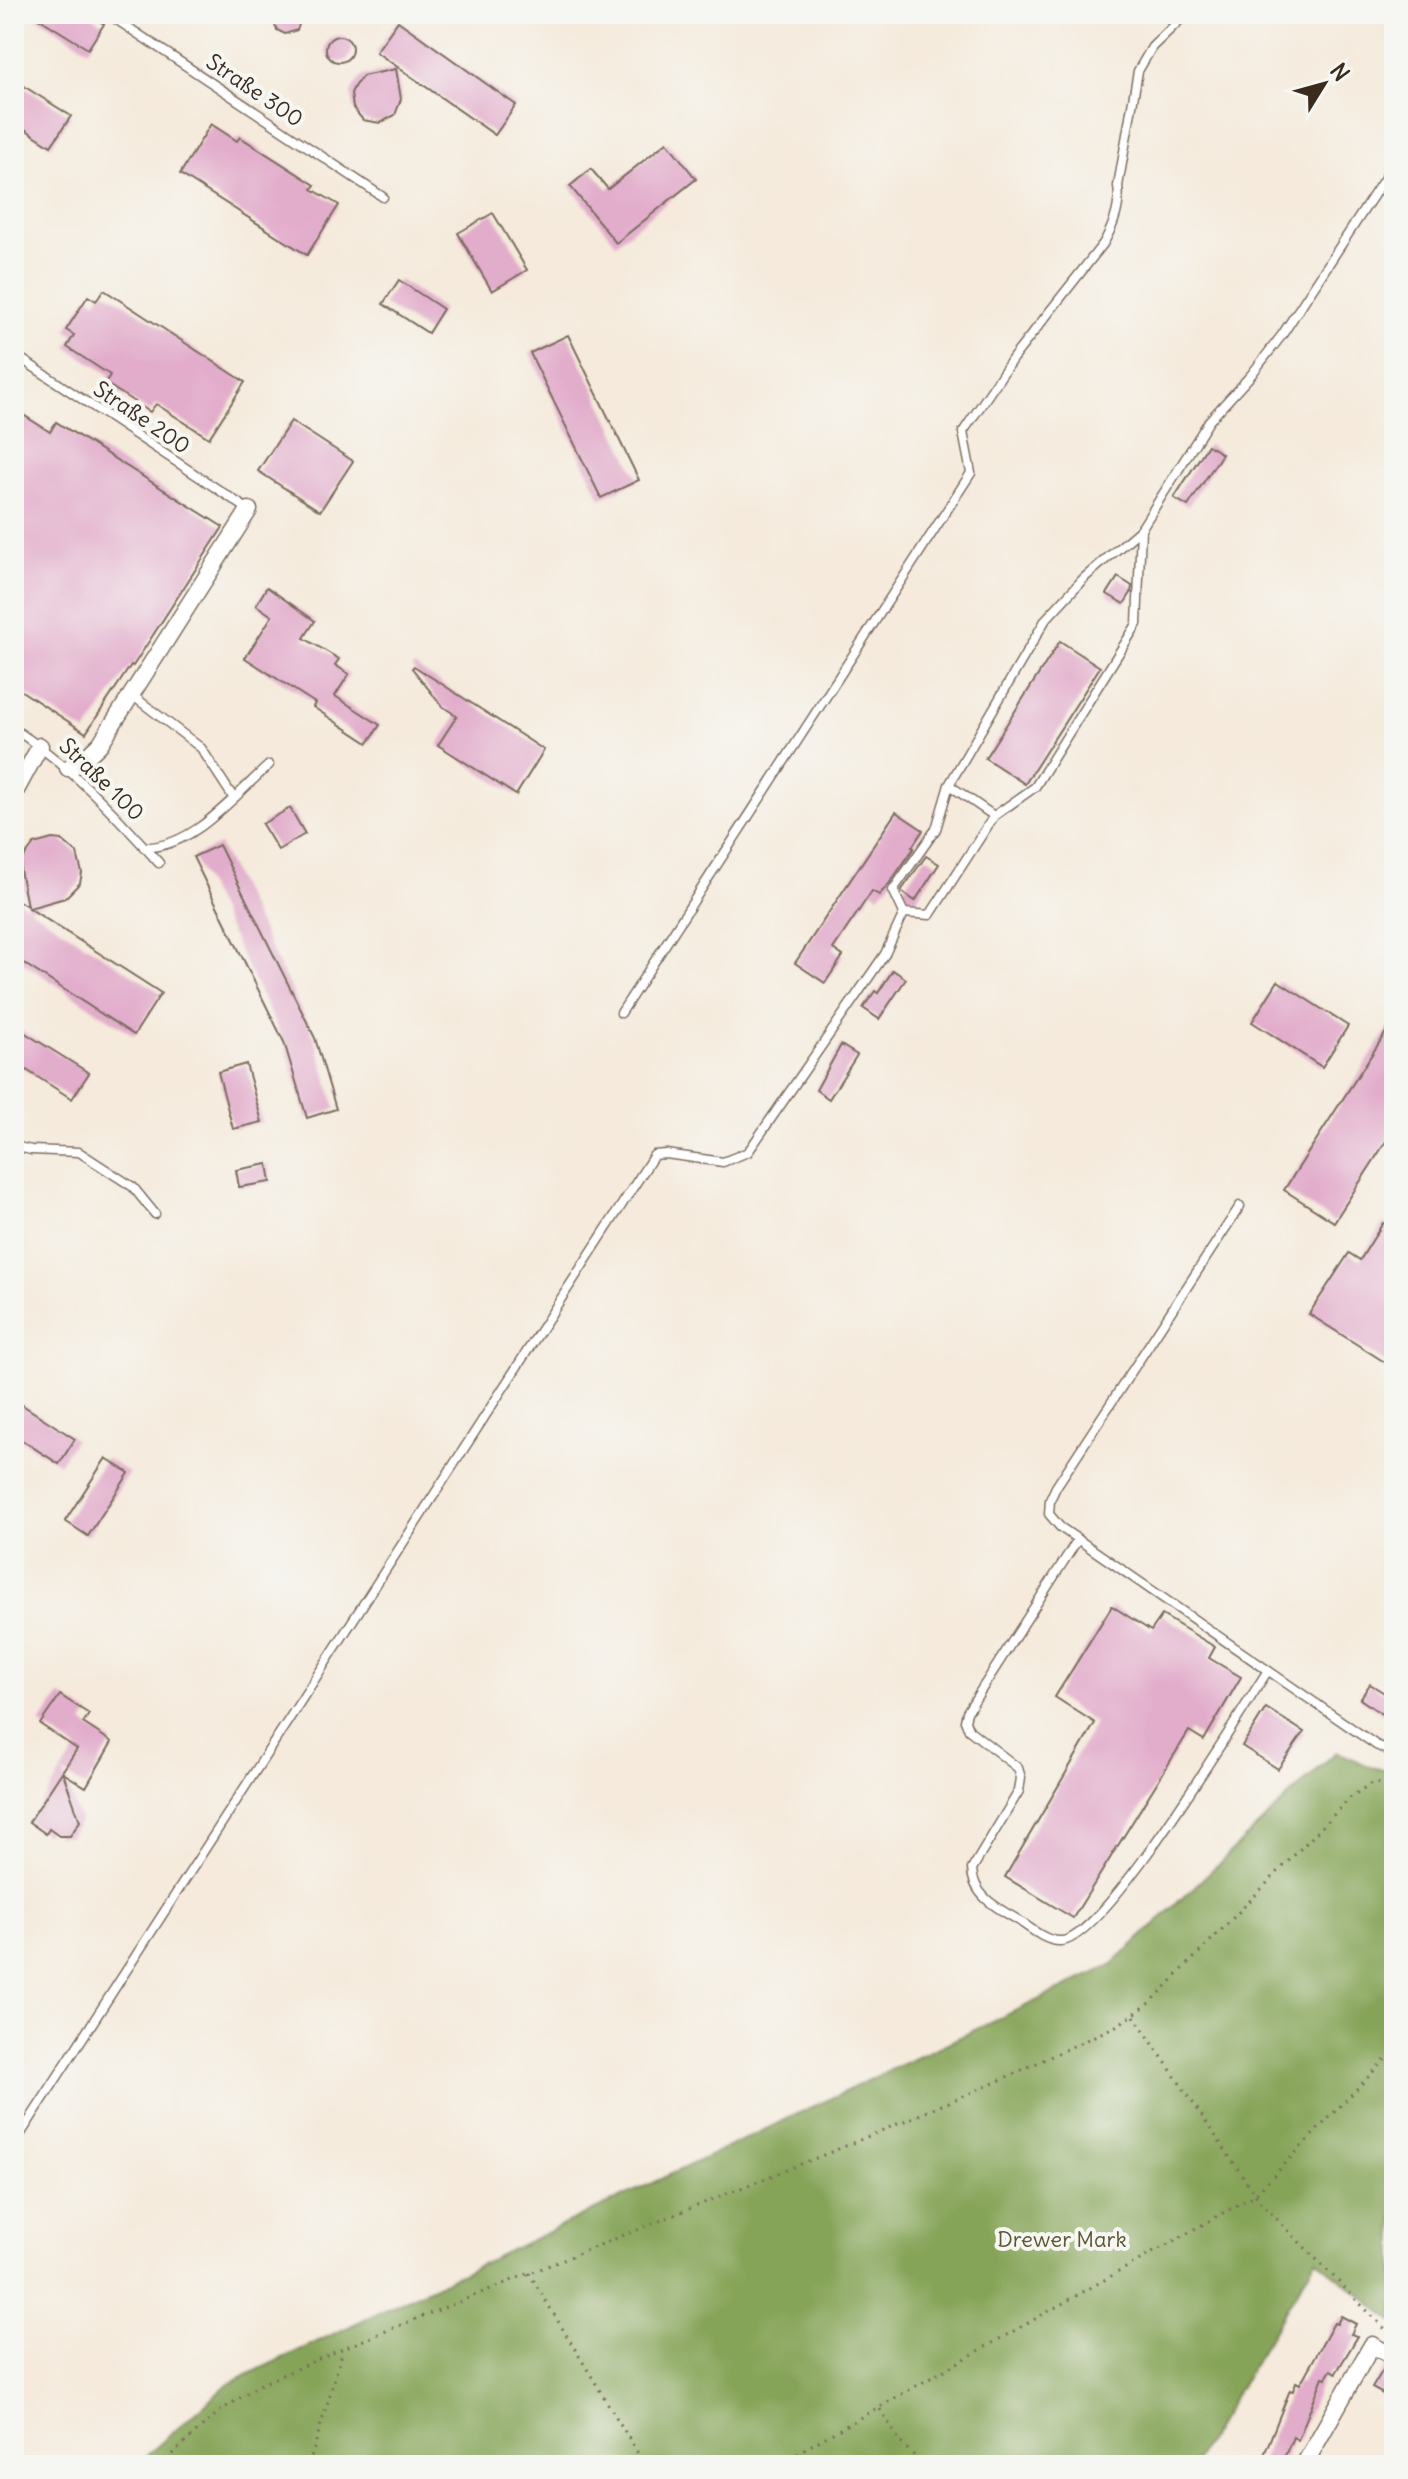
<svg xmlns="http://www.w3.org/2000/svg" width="1408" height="2479" font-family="Delius,sans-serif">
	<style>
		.forest { fill: #86a458; stroke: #60673b; stroke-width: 2 }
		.building { fill: #e2accb }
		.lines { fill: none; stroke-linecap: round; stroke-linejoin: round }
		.lane-casing { stroke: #7c6d60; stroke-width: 11 }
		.street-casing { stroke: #7c6d60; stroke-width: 19 }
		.path { stroke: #7c6d60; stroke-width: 3; stroke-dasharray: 2 6; stroke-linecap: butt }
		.lane { stroke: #fff; stroke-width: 8 }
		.street { stroke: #fff; stroke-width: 16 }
		.labels { text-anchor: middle; stroke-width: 8; stroke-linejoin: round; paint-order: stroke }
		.street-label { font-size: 22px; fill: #3b2a1e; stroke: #f6f6f2 }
		.park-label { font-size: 22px; fill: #5c5632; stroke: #f6f6f2 }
	</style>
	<rect width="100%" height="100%" fill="#f6f6f2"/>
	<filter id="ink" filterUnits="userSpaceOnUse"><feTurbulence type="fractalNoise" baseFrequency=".0125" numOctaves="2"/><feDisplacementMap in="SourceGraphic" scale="16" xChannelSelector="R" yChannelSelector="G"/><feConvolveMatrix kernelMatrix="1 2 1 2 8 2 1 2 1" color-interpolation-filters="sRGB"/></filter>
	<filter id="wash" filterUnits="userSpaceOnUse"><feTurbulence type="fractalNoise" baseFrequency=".006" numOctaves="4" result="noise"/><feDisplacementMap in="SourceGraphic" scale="32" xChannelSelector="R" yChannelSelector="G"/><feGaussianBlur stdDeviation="1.8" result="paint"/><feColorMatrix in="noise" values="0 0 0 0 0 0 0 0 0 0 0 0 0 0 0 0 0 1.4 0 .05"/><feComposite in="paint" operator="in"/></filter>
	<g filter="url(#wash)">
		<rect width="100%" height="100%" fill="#f5eadb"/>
		<polygon class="forest" points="1336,1752 1369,1766 1394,1773 1394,2322 1316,2259 1193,2465 136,2465 228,2384 1112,1965"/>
		<g id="blocks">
			<g class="building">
				<polygon points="32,14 88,14 104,24 88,49"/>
				<polygon points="275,14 298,14 300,22 297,30 285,34 277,30 274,23"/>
				<polygon points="398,21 516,105 495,135 376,52"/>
				<circle cx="339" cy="49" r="13"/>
				<polygon points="396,69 401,99 395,115 380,123 363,120 353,108 351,93 355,85 363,76"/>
				<polygon points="14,80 71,116 51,146 14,122"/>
				<polygon points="211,124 237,141 240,137 315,185 312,189 339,205 307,255 180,174"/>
				<polygon points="667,142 696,179 616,243 570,186 591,169 608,189"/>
				<polygon points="493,213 527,270 492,291 458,233"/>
				<polygon points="399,280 443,309 428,333 383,304"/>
				<polygon points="104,290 245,382 209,438 156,404 150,412 105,383 110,375 67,347 74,335 66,330 88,296 96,301"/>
				<polygon points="568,335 639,480 601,498 530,353"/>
				<polygon points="14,409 50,432 56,422 223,527 133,666 131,665 86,733 14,686"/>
				<polygon points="291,421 353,461 320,511 258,471"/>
				<polygon points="1208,445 1222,454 1188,506 1174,498"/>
				<polygon points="1118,577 1132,586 1131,593 1124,604 1107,594"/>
				<polygon points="267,587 315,621 304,638 339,659 335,665 349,674 335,696 380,725 368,743 313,707 315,703 245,658 272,616 256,605"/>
				<polygon points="1060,641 1100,667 1025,784 985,758"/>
				<polygon points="414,666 544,750 516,795 438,745 457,716 442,706 412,668"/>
				<polygon points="290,808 305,834 278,850 262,824"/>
				<polygon points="896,812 923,830 912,847 914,848 889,884 879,895 872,891 833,949 843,956 825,983 795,963"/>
				<polygon points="52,839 62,840 77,853 82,873 80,883 65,898 29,908 161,993 134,1035 14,957 14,898 27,906 20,870 22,860 34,844"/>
				<polygon points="219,845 315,1038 336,1109 307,1118 284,1042 193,857"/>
				<polygon points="926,856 939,864 915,901 901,891"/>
				<polygon points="893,970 906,979 879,1019 863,1008 875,991 878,993"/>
				<polygon points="1278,981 1348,1026 1322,1067 1252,1022"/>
				<polygon points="1394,1020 1394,1129 1334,1222 1284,1190"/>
				<polygon points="14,1026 89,1073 72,1099 14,1062"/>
				<polygon points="841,1045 857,1055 829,1099 816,1090"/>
				<polygon points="246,1064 262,1122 233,1129 218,1072"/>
				<polygon points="268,1164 271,1182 239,1187 236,1170"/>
				<polygon points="1383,1223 1394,1230 1394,1368 1309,1314 1349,1253 1360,1260"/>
				<polygon points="21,1404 75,1439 59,1464 14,1435 14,1415"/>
				<polygon points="106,1458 129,1473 88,1536 65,1521"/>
				<polygon points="1112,1606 1151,1631 1162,1615 1215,1647 1209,1658 1241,1677 1204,1740 1189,1731 1073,1918 1005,1877 1095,1723 1055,1697"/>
				<polygon points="1370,1684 1394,1699 1394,1722 1360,1699"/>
				<polygon points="60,1695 89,1714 83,1723 112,1742 86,1787 63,1773 80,1821 70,1836 59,1836 49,1829 46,1834 29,1822 77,1749 40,1724"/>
				<polygon points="1266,1708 1304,1732 1278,1769 1242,1746"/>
				<polygon points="1341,2316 1356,2324 1351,2334 1358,2336 1336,2373 1331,2370 1326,2378 1323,2377 1298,2440 1293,2437 1281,2465 1260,2465 1290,2390 1293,2391 1296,2382 1300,2384 1334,2323 1337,2324"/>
				<polygon points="1386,2365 1394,2368 1394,2400 1372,2388"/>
			</g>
		</g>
	</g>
	<g filter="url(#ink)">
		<use href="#blocks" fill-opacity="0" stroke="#7c6d60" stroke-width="2"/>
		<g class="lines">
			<g class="lane-casing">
				<g id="lane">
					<polyline points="108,14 383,197"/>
					<polyline points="14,354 249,510"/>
					<polyline points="132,695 201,748 233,797"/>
					<path d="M14 729C71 766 114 813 159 863"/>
					<polyline points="949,785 994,816"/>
					<path d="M144 847C192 849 235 795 269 765"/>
					<polyline points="904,913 893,890 936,829 949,785 1046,619 1084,578 1141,529 1209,421 1251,375 1282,335 1394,164"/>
					<polyline points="904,913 930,915 994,816 1035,787 1137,624 1141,529"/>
					<path d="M621 1013 971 473 963 432 1013 358 1103 244C1113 227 1121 207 1118 186L1138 71 1152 47 1186 14"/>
					<polyline points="14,1146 31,1150 79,1152 133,1187 155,1214"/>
					<polyline points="1240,1206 1056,1487 1050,1500 1049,1514 1060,1527 1376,1745 1394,1753"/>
					<path d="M1078 1539 967 1712 965 1721 969 1730 1018 1768 1021 1778 1019 1791 972 1869C973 1896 996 1907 1018 1920 1030 1928 1046 1942 1061 1941 1104 1941 1239 1714 1267 1672"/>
					<polyline points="14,2144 654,1155 666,1154 723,1162 748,1152 885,954 904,913"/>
				</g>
			</g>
			<g class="street-casing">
				<g id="street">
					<polyline points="68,768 80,763 100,744 249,510"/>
					<polyline points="14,794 40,746"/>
					<polyline points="1304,2465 1372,2345 1394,2357"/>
				</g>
			</g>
			<g class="path">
				<polyline points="1134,2016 1261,2203 1389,2333"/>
				<polyline points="529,2273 645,2465"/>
				<polyline points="880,2409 901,2443 924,2465"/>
				<polyline points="160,2465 219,2412 259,2385 344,2348 843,2147 994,2083 1118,2025 1150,2003 1351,1797 1370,1784 1394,1783"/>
				<polyline points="309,2465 343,2350"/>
				<polyline points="776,2465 1255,2195 1394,2050"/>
			</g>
			<use href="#lane" class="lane"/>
			<use href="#street" class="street"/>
		</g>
	</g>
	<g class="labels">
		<g class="street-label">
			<text transform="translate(255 90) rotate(34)" y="8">Straße 300</text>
			<text transform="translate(142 417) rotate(34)" y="8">Straße 200</text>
			<text transform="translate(102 779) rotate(44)" y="8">Straße 100</text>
		</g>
		<g class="park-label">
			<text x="1062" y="2247">Drewer Mark</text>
		</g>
	</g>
	<rect width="1408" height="2479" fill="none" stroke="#f6f6f2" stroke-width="48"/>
	<g transform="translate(1324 84) rotate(53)" stroke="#f6f6f2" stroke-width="6" paint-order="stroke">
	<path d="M0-6L14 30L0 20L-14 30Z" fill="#3b2a1e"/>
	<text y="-12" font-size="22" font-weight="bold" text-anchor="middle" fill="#3b2a1e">N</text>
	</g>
</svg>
